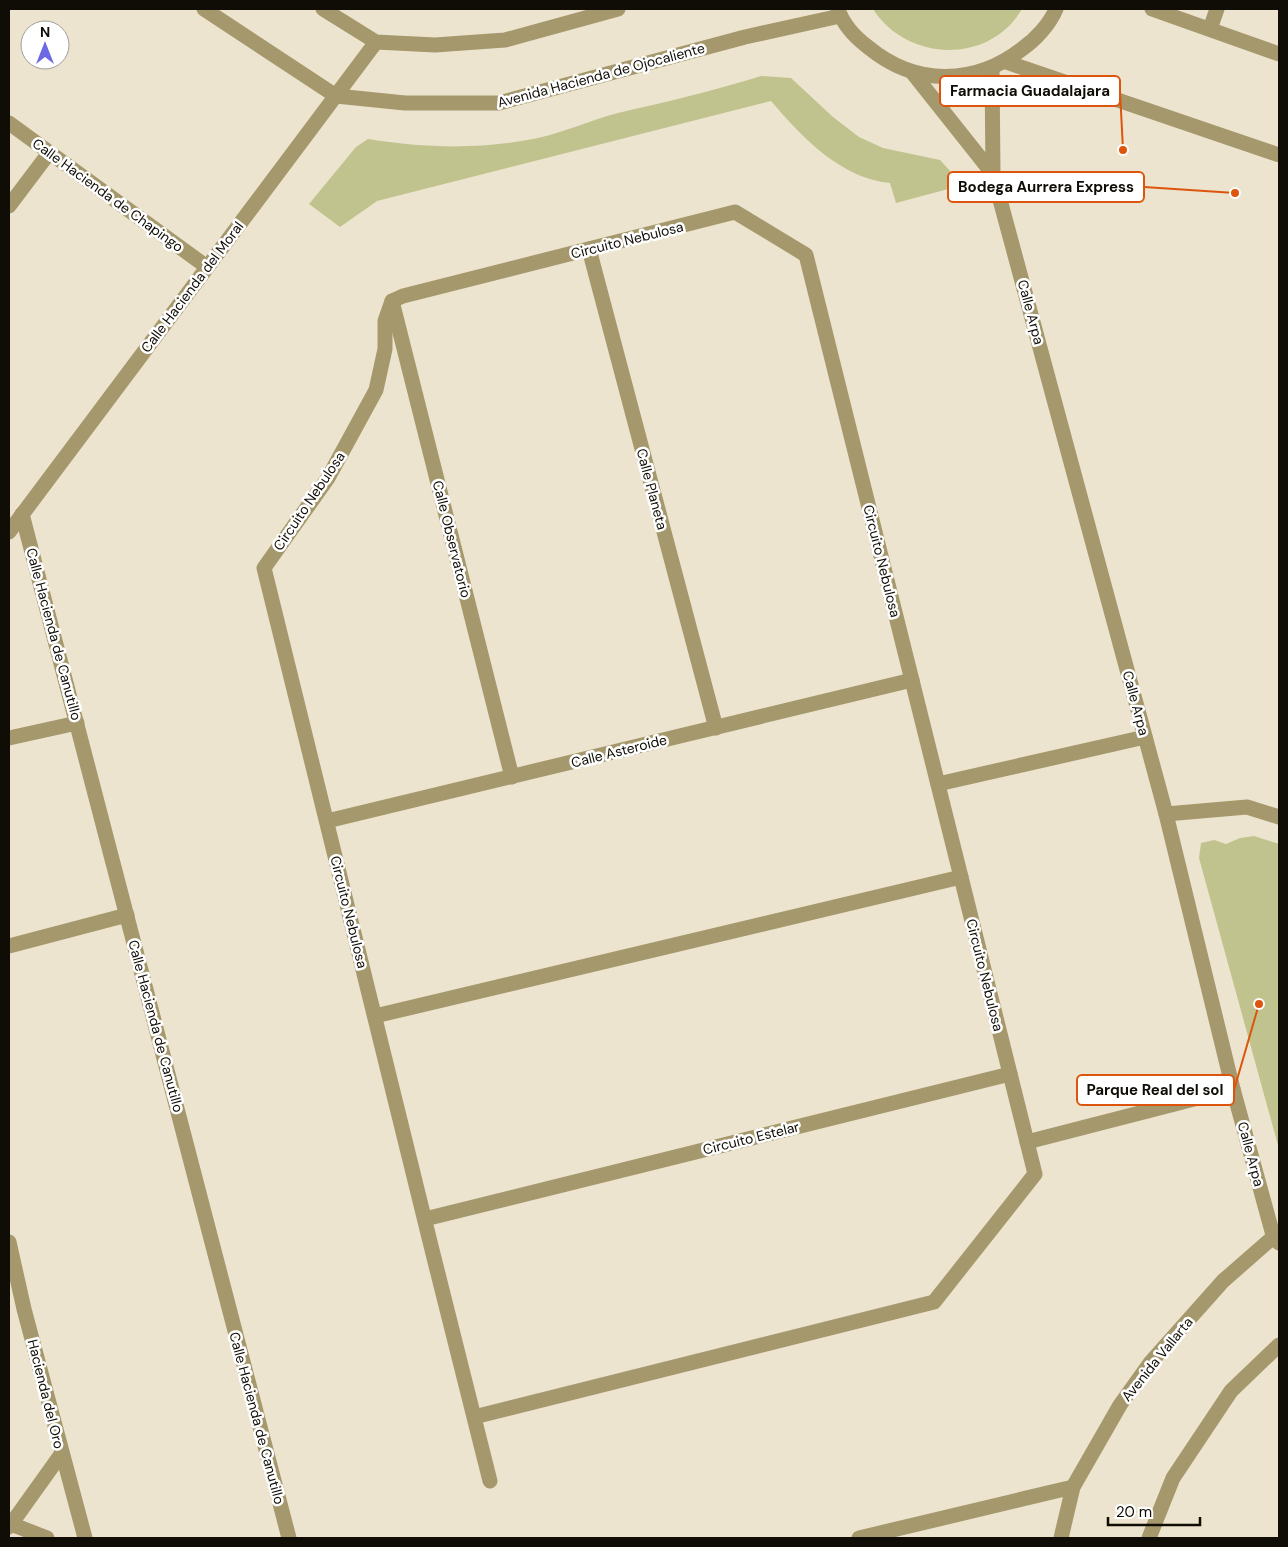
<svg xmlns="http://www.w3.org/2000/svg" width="1288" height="1547" font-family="'DM Sans',sans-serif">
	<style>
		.green { fill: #c0c38d }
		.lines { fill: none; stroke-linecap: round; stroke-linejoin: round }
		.minor { stroke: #a5986c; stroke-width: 15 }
		.labels { text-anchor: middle; stroke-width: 5; stroke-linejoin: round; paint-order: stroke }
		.street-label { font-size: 14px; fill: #100d06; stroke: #fff }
		.leader { fill: none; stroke: #dd550c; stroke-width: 2 }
		.callout-dot { fill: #dd550c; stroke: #fff; stroke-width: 2 }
		.callout { fill: #fff; stroke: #dd550c; stroke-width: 2 }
		.callout-label { font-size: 15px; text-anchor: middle; font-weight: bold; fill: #100d06 }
	</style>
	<rect width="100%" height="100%" fill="#ece4ce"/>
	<g class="green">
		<path d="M873 9H1022C989 65 907 62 873 9Z"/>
		<path d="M761 76 791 78 833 117 859 137 883 148 940 160 963 185 896 203 890 183C840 178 802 137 771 101L377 201 340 227 309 204 356 147 368 139C423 148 482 150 538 138 565 132 591 120 618 113 666 102 713 91 761 76Z"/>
		<polygon points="1254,836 1279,844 1279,1149 1199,858 1201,843 1214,840 1226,844 1240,838"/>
	</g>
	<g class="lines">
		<g class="minor">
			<polyline points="204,9 336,96 405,103 499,103 745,37 840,16"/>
			<polyline points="323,9 376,42 435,45 505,40 618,9"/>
			<path d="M838 9C843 24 856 38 868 47 915 86 974 86 1022 49 1035 40 1050 24 1056 9"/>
			<polyline points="1152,9 1279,54"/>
			<polyline points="1210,29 1217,9"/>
			<polyline points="1006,62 1279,155"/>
			<polyline points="992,68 993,174 1166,814 1233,1089 1273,1235 1279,1243"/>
			<polyline points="912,72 993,174"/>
			<polyline points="9,123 207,267"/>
			<polyline points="9,206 49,153"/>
			<polyline points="589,249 716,728"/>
			<polyline points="392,301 512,777"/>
			<polyline points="22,514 289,1538"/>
			<polyline points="9,532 376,42"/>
			<polyline points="9,738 77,723"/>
			<polyline points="938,784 1145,737"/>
			<polyline points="1166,814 1247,807 1279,817"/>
			<polyline points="327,821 912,680"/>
			<polyline points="9,946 127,915"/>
			<polyline points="375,1016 961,877"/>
			<polyline points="1027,1142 1233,1089"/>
			<polyline points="425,1219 1010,1074"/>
			<polyline points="9,1242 24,1309 85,1538"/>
			<path d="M474 1417 934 1302 1035 1174 806 255 735 212 403 296 392 301 385 321V349L376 390 328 478 264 568C339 872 413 1177 490 1481"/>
			<polyline points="11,1524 47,1538"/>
			<polyline points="9,1527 62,1453"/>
			<polyline points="859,1538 1073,1487"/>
			<polyline points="1061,1538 1073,1487 1120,1405 1150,1363 1223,1281 1279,1232"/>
			<polyline points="1149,1538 1173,1478 1231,1391 1279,1345"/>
		</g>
	</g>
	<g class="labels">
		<g class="street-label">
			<text transform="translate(601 75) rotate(-15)" y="5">Avenida Hacienda de Ojocaliente</text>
			<text transform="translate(108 195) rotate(36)" y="5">Calle Hacienda de Chapingo</text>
			<text transform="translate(627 240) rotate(-14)" y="5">Circuito Nebulosa</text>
			<text transform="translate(192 287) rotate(-53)" y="5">Calle Hacienda del Moral</text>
			<text transform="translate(1031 312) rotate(75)" y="5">Calle Arpa</text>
			<text transform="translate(652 489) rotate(75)" y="5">Calle Planeta</text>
			<text transform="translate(309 501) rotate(-56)" y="5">Circuito Nebulosa</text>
			<text transform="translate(452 539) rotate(76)" y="5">Calle Observatorio</text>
			<text transform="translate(882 561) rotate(76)" y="5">Circuito Nebulosa</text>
			<text transform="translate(54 634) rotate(75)" y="5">Calle Hacienda de Canutillo</text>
			<text transform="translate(1136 703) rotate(75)" y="5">Calle Arpa</text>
			<text transform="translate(619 751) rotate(-14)" y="5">Calle Asteroide</text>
			<text transform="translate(349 912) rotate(76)" y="5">Circuito Nebulosa</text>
			<text transform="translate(985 975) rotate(76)" y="5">Circuito Nebulosa</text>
			<text transform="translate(156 1026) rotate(75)" y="5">Calle Hacienda de Canutillo</text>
			<text transform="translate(751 1138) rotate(-14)" y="5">Circuito Estelar</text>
			<text transform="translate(1251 1154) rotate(75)" y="5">Calle Arpa</text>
			<text transform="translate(1157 1359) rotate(-51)" y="5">Avenida Vallarta</text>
			<text transform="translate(46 1394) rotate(76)" y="5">Hacienda del Oro</text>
			<text transform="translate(257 1418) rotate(75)" y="5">Calle Hacienda de Canutillo</text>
		</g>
	</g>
	<path class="leader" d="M1123 150L1120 91M1235 193L1144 187M1259 1004L1234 1090"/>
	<g class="callout-dot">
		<circle cx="1123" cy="150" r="5"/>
		<circle cx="1235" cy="193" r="5"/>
		<circle cx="1259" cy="1004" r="5"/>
	</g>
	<g class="callout">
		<rect x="940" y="76" width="180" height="30" rx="5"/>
		<rect x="948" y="172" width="196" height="30" rx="5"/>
		<rect x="1077" y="1075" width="157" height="30" rx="5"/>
	</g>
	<g class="callout-label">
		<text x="1030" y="96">Farmacia Guadalajara</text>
		<text x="1046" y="192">Bodega Aurrera Express</text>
		<text x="1155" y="1095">Parque Real del sol</text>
	</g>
	<rect width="1288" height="1547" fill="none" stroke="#100d06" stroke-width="20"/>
	<g transform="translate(45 45)"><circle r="24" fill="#ffffff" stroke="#9f9e9b"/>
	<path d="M0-4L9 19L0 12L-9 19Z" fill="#6b69e3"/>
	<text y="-8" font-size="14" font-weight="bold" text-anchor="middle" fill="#100d06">N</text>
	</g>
	<path d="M1108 1517v8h92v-8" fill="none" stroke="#100d06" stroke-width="2.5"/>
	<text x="1116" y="1517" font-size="15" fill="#100d06" stroke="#ffffff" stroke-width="4" paint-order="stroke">20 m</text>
</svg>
